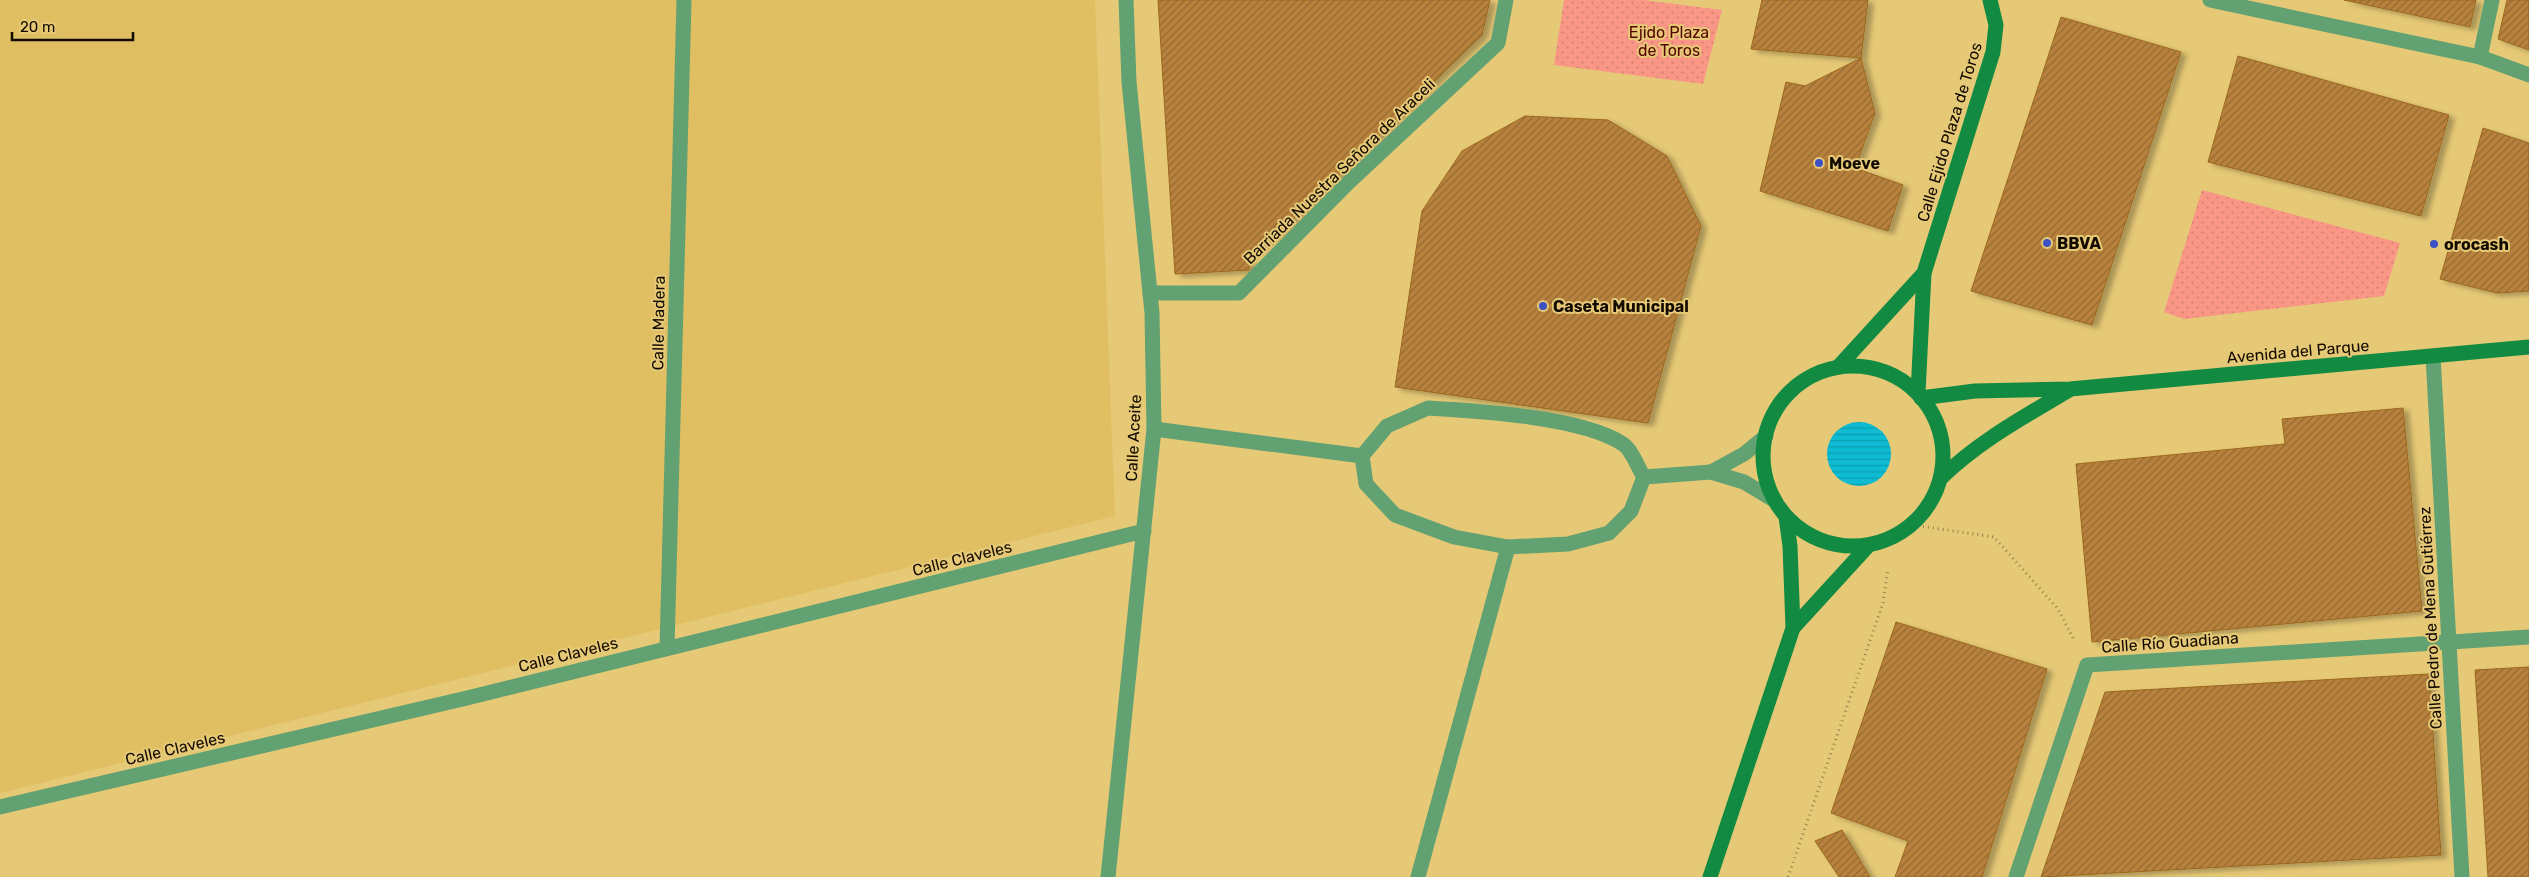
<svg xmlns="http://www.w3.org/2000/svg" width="2529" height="877" font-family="Rubik,sans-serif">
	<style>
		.built { fill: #dfbf62 }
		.park { fill: url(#park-dots) }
		.water { fill: url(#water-rules) }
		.building { fill: url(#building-hatch); stroke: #9b671e; filter: url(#shadow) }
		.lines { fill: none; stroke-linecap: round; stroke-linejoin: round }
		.path { stroke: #98824a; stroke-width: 3; stroke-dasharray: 1 4; stroke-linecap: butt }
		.street { stroke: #62a171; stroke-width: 15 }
		.secondary { stroke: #128a42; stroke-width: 15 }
		.poi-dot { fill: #3c51c4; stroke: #e6c976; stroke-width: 2 }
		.labels { text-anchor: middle; stroke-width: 4; stroke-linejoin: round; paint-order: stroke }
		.park-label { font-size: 16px; fill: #550501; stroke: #e6c976 }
		.street-label { font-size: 16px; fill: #130a00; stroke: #e6c976 }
		.poi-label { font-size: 16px; font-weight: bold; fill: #130a00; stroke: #e6c976; text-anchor: start }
	</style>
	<defs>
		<pattern id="park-dots" width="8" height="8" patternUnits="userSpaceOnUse" patternTransform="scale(1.25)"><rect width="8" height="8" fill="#f99685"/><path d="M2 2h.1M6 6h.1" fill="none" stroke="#d58071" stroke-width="1.8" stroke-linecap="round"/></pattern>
		<pattern id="water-rules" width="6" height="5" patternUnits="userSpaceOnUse" patternTransform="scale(1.25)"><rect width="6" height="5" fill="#0dbbd2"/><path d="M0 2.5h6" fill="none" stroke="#0c9fb2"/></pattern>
		<pattern id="building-hatch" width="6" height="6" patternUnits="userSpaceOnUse" patternTransform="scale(1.25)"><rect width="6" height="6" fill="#b8823e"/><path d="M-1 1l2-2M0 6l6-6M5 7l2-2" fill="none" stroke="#946932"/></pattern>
		<filter id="shadow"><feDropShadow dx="5.5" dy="3" stdDeviation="2.5" flood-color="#0004"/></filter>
	</defs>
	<rect width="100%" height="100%" fill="#e6c976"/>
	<polygon class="built" points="0,0 1095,0 1115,516 0,793"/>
	<g class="park">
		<polygon points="1564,0 1643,0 1722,10 1703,84 1554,65"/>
		<polygon points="2202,190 2400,243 2384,296 2184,319 2164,312"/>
	</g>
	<circle class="water" cx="1859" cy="454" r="32"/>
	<g class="building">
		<polygon points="1158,0 1490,0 1482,35 1282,230 1249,256 1249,270 1175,274"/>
		<polygon points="1762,0 1868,0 1861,58 1751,49"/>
		<polygon points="2344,0 2476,0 2470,27"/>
		<polygon points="2507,0 2529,0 2529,50 2498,39"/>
		<polygon points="2061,17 2181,52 2092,325 1971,291"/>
		<polygon points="2238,56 2449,115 2421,216 2208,162"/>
		<polygon points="1861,58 1875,113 1855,168 1903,185 1888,231 1760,191 1786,82 1805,86"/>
		<polygon points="1525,116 1608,120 1667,156 1701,226 1648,423 1395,387 1422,211 1462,151"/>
		<polygon points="2483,128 2529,143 2529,291 2497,293 2440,279"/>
		<polygon points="2403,408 2422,611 2092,642 2076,464 2285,444 2282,419"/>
		<polygon points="1896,622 2047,669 1982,877 1895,877 1908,841 1831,813"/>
		<polygon points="2529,667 2529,877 2488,877 2475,670"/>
		<polygon points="2429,674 2441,855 2041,877 2105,692"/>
		<polygon points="1842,830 1870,877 1839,877 1815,841"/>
	</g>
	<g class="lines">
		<g class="path">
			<polyline points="1913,525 1994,537 2058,609 2074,640"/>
			<polyline points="1788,877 1883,603 1888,569"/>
		</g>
		<g class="street">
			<polyline points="2210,0 2480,57 2529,75"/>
			<polyline points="2480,57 2492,0"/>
			<polyline points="1150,293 1239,293 1349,182 1498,43 1506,0"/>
			<polyline points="2433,356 2462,877"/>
			<path d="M1428 408C1479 411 1582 417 1623 444 1632 450 1638 468 1644 477L1631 511 1609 533 1568 544 1508 547 1454 537 1395 515 1366 484 1362 456 1387 426Z"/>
			<polyline points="1154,429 1362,456"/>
			<polyline points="1711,472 1744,454 1766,436"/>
			<polyline points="1644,477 1711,472 1744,482 1774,500"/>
			<polyline points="667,648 684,0"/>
			<polyline points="0,807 467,698 1144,531"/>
			<polyline points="1108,877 1154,429 1152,313 1129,82 1126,0"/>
			<polyline points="1418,877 1508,547"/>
			<polyline points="2016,877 2087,665 2529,637"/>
		</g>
		<g class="secondary">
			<polyline points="1839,366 1924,273"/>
			<circle cx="1853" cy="456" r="90"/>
			<polyline points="1918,393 1924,273 1993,52 1996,25 1990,0"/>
			<polyline points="1921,398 1975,391 2070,389 2529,347"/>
			<path d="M1941 478C1979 441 2024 417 2069 390"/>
			<polyline points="1793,628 1868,546"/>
			<polyline points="1710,877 1793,628 1790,546 1786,517"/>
		</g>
	</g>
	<g class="poi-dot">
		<circle cx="1819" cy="163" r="5"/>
		<circle cx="2047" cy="243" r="5"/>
		<circle cx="2434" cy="244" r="5"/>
		<circle cx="1543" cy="306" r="5"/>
	</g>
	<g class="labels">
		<g class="park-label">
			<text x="1669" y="38">Ejido Plaza<tspan x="1669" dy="18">de Toros</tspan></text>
		</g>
		<g class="street-label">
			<text transform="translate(1949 132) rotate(-73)" y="6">Calle Ejido Plaza de Toros</text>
			<text transform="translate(1339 171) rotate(-44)" y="6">Barriada Nuestra Señora de Araceli</text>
			<text transform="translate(658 323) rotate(-89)" y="6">Calle Madera</text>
			<text transform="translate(2298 351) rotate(-5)" y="6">Avenida del Parque</text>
			<text transform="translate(1133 438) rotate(-87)" y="6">Calle Aceite</text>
			<text transform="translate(962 558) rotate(-14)" y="6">Calle Claveles</text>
			<text transform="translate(2430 618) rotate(-93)" y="6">Calle Pedro de Mena Gutiérrez</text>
			<text transform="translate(2170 642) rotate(-4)" y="6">Calle Río Guadiana</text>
			<text transform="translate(568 654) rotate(-14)" y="6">Calle Claveles</text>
			<text transform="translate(175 748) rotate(-13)" y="6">Calle Claveles</text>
		</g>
		<g class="poi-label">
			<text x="1829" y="169">Moeve</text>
			<text x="2057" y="249">BBVA</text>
			<text x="2444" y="250">orocash</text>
			<text x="1553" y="312">Caseta Municipal</text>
		</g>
	</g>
	<path d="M12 32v8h121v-8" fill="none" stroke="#130a00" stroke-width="2.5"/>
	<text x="20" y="32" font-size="15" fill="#130a00" stroke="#e6c976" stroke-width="4" paint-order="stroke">20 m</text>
</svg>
